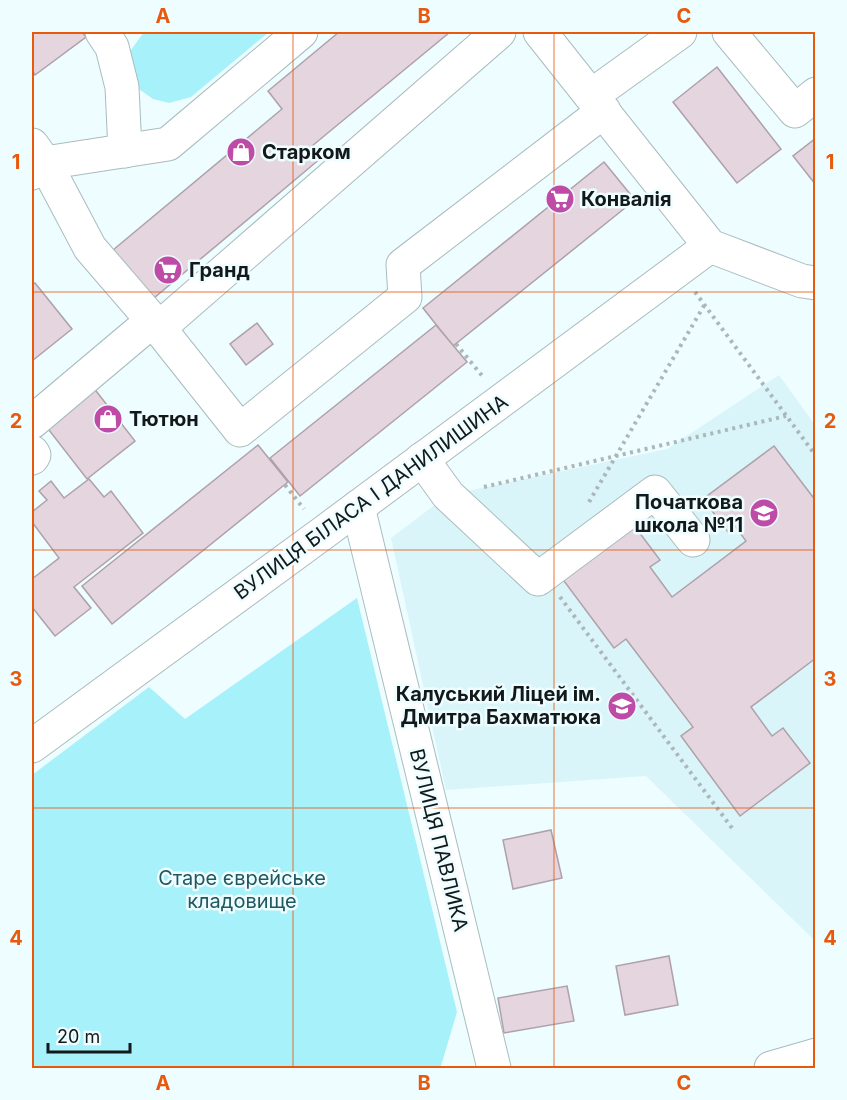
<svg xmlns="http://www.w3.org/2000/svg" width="847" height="1100" font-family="Inter,sans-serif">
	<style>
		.built { fill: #d9f5f9 }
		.green { fill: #a6f1fa }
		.building { fill: #e4d5df; stroke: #aea1aa; stroke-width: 1.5 }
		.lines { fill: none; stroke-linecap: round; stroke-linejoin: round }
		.minor-casing { stroke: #a9bcbe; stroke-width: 35 }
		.path { stroke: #abb7b8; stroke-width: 4; stroke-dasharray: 3 4.5; stroke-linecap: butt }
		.minor { stroke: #fff; stroke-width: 33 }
		.grid { fill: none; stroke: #e8590c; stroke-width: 1.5; stroke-opacity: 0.55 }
		.labels { text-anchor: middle; stroke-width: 5; stroke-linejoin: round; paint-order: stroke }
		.poi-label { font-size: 20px; font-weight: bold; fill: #13191a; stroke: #eefdff; text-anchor: start }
		.street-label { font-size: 20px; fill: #13191a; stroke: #eefdff }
		.park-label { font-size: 20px; fill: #1f585e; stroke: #eefdff }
		.neatline { fill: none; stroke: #e8590c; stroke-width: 2 }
		.grid-label { font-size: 20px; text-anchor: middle; font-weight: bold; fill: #e8590c }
	</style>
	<rect width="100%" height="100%" fill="#eefdff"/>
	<polygon class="built" points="779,375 815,425 815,941 646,776 446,790 391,538 448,495 667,449"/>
	<g class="green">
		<polygon points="144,32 269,32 191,97 169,103 153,99 139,89 130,70 131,50"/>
		<polygon points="357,598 457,1012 441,1066 435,1068 32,1068 32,775 149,687 185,719"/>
	</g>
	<g class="building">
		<polygon points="32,32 82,32 86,37 35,75 32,70"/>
		<polygon points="339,32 450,32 312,146 321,158 154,298 113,250 282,109 268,91"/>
		<polygon points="717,67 781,149 737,183 673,102"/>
		<polygon points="816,138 816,185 793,156"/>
		<polygon points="604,162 635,200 453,346 423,308"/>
		<polygon points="35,283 72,329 32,361 32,285"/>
		<polygon points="257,323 273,344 246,365 230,344"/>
		<polygon points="436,325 467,362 300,496 270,458"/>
		<polygon points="93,387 135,441 87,479 45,425"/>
		<polygon points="258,445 288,482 112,624 82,586"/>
		<polygon points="774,446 816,501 816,658 751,707 772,736 783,728 810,763 740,816 681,736 693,727 626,639 614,648 561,577 633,524 660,560 650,567 672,597 746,541 735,526 728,532 703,499"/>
		<polygon points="89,479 104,497 111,491 143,533 74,587 91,608 55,636 32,607 32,579 59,558 32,522 32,512 47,500 39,491 51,481 64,498"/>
		<polygon points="551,830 562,878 513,889 503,840"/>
		<polygon points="669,956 678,1005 625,1015 616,966"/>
		<polygon points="567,986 574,1021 504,1033 498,998"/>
	</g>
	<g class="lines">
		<g class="minor-casing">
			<g id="minor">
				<polyline points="102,32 112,47 122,87 125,151"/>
				<polyline points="540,32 710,246 802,281 816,283"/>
				<polyline points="729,32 795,111 816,94"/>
				<polyline points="591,96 680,32"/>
				<polyline points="32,145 45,163 90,248 159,328 240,430 405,297 403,265 604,111"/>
				<polyline points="32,173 45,163 168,144 301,32"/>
				<polyline points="159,328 499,32"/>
				<polyline points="32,422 152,321"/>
				<polyline points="32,452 34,455 32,458"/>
				<polyline points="422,459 448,495 538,579 655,492 693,540"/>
				<polyline points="358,507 494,1068"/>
				<polyline points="32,746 323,533 710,246"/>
				<polyline points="771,1068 816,1055"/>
			</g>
		</g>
		<g class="path">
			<polyline points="695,292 816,456"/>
			<polyline points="456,344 484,378"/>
			<polyline points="285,485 304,509"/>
			<polyline points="484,487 786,416"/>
			<polyline points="589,502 705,304"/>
			<polyline points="560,597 732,828"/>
		</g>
		<use href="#minor" class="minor"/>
	</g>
	<path class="grid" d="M293 32V1068M554 32V1068M32 292H816M32 550H816M32 808H816"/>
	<defs>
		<g id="shop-disc" transform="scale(1.5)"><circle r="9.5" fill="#be4ca7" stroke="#eefdff"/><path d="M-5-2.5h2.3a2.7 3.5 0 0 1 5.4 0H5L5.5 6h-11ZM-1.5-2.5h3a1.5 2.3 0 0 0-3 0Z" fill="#fff"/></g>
		<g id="supermarket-disc" transform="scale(1.5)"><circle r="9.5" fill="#be4ca7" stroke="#eefdff"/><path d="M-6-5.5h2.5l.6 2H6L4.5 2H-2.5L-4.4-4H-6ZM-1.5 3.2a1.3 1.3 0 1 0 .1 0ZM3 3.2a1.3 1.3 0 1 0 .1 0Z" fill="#fff"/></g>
		<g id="school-disc" transform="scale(1.5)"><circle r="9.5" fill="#be4ca7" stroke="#eefdff"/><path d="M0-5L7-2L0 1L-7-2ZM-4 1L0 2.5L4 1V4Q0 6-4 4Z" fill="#fff"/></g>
	</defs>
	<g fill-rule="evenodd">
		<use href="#shop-disc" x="241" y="152"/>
		<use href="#supermarket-disc" x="560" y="199"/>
		<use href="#supermarket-disc" x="168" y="270"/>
		<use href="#shop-disc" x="108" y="419"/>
		<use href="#school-disc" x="764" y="513"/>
		<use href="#school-disc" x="622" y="706"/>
	</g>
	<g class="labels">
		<g class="poi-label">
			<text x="262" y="159">Старком</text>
			<text x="581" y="206">Конвалія</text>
			<text x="189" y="277">Гранд</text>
			<text x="129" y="426">Тютюн</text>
			<text x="743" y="509" text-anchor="end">Початкова<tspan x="743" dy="23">школа №11</tspan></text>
			<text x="601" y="701" text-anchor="end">Калуський Ліцей ім.<tspan x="601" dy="23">Дмитра Бахматюка</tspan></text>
		</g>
		<g class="street-label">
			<text transform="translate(371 497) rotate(-36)" y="7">ВУЛИЦЯ БІЛАСА І ДАНИЛИШИНА</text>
			<text transform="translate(439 840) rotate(76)" y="7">ВУЛИЦЯ ПАВЛИКА</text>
		</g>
		<g class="park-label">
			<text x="242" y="885">Старе єврейське<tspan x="242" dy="23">кладовище</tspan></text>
		</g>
	</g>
	<rect width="847" height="1100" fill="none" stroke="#eefdff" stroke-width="66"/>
	<path d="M48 1043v9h82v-9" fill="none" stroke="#13191a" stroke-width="3"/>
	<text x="57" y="1043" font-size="18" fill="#13191a" stroke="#eefdff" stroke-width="4.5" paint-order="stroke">20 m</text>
	<rect x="33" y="33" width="781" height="1034" class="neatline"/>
	<g class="grid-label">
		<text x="163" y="23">A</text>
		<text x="424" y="23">B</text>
		<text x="684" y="23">C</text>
		<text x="16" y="169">1</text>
		<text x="830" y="169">1</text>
		<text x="16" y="428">2</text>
		<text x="830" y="428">2</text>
		<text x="16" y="686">3</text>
		<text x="830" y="686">3</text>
		<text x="16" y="945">4</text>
		<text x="830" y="945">4</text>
		<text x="163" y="1090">A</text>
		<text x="424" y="1090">B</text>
		<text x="684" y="1090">C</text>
	</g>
</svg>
